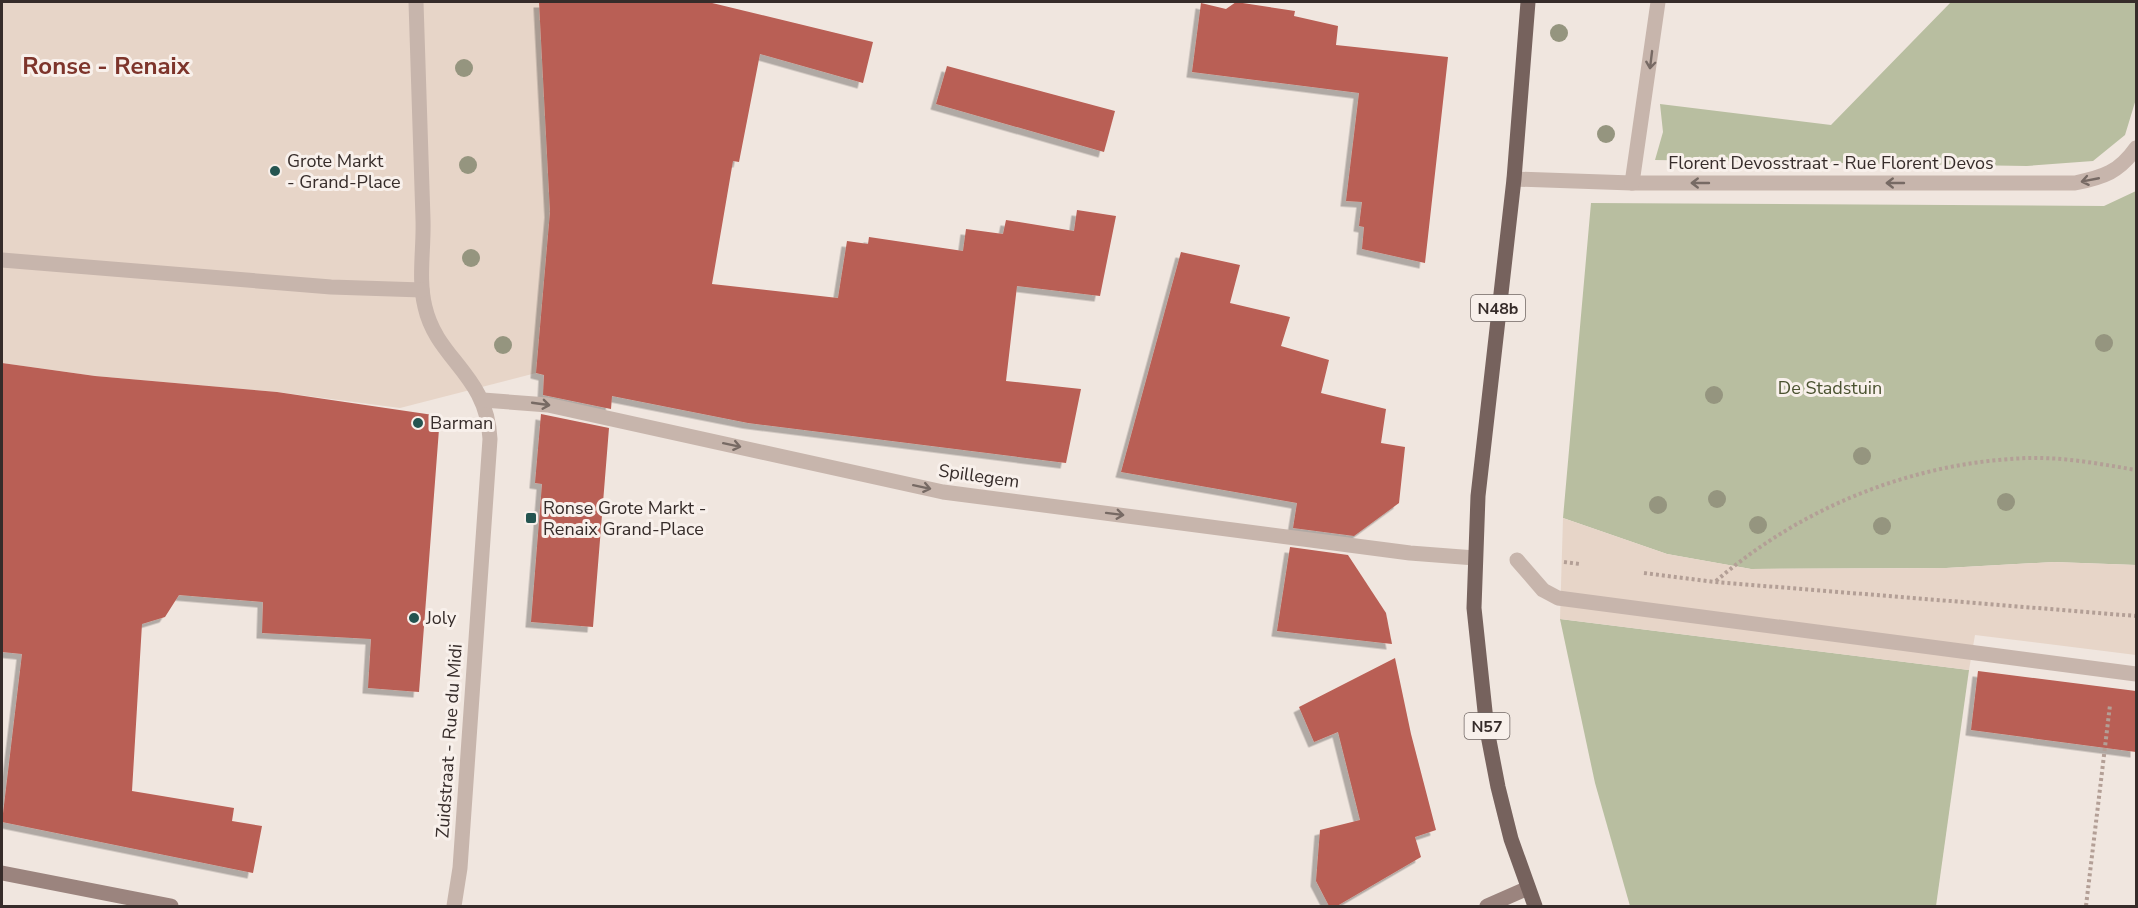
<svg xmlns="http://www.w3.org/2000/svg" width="2138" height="908" font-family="'Nunito Sans',sans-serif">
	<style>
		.green { fill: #b8bea0 }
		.plaza { fill: #e7d5c8 }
		.building { fill: #b95f54; filter: url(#shadow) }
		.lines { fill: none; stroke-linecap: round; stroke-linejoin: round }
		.path { stroke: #b39f96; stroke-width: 4; stroke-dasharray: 3 3; stroke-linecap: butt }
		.street { stroke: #c7b5ac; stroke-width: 15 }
		.secondary { stroke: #9b847e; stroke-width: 15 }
		.primary { stroke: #76625d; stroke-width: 15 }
		.tree { fill: #95957f }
		.oneway { stroke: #776a64 }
		.poi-dot { fill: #245450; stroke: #f8f0eb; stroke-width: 2 }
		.labels { text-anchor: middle; stroke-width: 6; stroke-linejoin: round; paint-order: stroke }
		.shield { fill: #f8f0eb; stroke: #706764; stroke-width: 1.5 }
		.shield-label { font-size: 16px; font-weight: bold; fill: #362c2a }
		.poi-label { font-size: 18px; fill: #362c2a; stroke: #f8f0eb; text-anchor: start }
		.street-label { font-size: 18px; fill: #362c2a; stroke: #f8f0eb }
		.park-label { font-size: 18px; fill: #4a5230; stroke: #f8f0eb }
		.district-label { font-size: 24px; font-weight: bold; fill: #7d342b; stroke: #f8f0eb }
	</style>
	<defs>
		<filter id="shadow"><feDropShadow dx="-5.5" dy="5.5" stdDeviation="0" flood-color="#0004"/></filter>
	</defs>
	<rect width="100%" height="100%" fill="#f0e6df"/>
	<g class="green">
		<polygon points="1951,2 2136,2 2136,99 2125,135 2093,161 2027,166 1655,160 1663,132 1660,104 1831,125"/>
		<polygon points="2136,191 2136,565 2054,562 1946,568 1751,569 1667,554 1563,518 1591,203 2104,206"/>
		<polygon points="1560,619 1969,670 1936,906 1630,906 1595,783"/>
	</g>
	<g class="plaza">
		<polygon points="2,2 539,2 550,212 536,373 400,408 277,392 95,376 2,363"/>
		<polygon points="1563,518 1667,554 1751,569 1946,568 2054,562 2136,565 2136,655 1975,635 1969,670 1560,619"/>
	</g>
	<g class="building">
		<polygon points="539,2 708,2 873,42 863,83 760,54 739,162 733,161 712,284 838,298 847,241 868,244 869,237 963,251 966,229 1003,234 1006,220 1074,231 1077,210 1116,216 1100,296 1017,286 1006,381 1081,389 1066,463 748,423 612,396 611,409 543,395 544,375 536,373 550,212"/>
		<polygon points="1236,2 1295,11 1294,16 1338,26 1336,45 1448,57 1425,263 1362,249 1364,227 1359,226 1362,202 1346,201 1359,93 1192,72 1201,3 1226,9"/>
		<polygon points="947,66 1115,111 1104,152 936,104"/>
		<polygon points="1181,252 1240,265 1230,303 1290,317 1281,346 1329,360 1321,393 1386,409 1381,443 1405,447 1399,503 1354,536 1293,528 1297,503 1121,472"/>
		<polygon points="2,363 95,376 277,392 440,416 419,692 368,688 371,639 262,633 263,602 179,595 165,617 142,624 132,791 234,808 232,821 262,826 253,873 2,822 22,654 2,652"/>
		<polygon points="541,414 609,428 593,627 531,622 542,484 535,483"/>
		<polygon points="1290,547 1348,555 1386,613 1392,644 1277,631"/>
		<polygon points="1395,658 1411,734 1436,830 1415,837 1421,857 1337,906 1329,906 1316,881 1320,830 1360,820 1338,732 1314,742 1299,707"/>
		<polygon points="1978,671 2136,691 2136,752 1971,730"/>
	</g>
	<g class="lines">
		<g class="path">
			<polyline points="1564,562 1580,564"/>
			<polyline points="1644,573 1715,582 2136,616"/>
			<path d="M1716 581C1802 507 1913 462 2028 458 2064 457 2101 464 2136 470"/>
			<polyline points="2086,906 2110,705"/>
		</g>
		<g class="street">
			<path d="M416 2C418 74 421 147 423 220 424 249 418 279 425 307 437 360 487 374 490 439L460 868 454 906"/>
			<path d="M1514 179 1632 183H2075C2104 177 2119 172 2136 148"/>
			<polyline points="1632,183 1658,2"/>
			<polyline points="2,260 331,287 422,290"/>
			<polyline points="483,400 548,405 943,492 1410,553 1475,558"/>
			<polyline points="1517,560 1543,590 1558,598 2136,674"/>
		</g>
		<g class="secondary">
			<polyline points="2,873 171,906"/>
			<polyline points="1487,906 1528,888"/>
		</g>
		<polyline class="primary" points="1528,2 1514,179 1478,496 1474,608 1487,730 1498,787 1511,839 1535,906"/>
	</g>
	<g class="tree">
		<circle cx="1559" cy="33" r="9"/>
		<circle cx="464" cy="68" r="9"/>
		<circle cx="1606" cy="134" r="9"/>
		<circle cx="468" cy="165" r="9"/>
		<circle cx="471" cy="258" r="9"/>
		<circle cx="2104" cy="343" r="9"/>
		<circle cx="503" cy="345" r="9"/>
		<circle cx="1714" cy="395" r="9"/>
		<circle cx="1862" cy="456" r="9"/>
		<circle cx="1717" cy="499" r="9"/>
		<circle cx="2006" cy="502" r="9"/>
		<circle cx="1658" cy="505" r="9"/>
		<circle cx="1758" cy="525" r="9"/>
		<circle cx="1882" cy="526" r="9"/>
	</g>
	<defs><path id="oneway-shaft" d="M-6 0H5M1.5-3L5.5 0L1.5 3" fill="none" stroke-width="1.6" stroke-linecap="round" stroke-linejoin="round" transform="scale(1.5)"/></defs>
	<g class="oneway">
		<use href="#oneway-shaft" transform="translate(1651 60) rotate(97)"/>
		<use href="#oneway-shaft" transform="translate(2090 180) rotate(169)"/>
		<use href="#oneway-shaft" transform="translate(1700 183) rotate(180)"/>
		<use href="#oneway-shaft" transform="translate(1895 183) rotate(180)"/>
		<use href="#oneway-shaft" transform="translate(541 404) rotate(8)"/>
		<use href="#oneway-shaft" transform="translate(732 445) rotate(12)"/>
		<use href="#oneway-shaft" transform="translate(922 487) rotate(12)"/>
		<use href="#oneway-shaft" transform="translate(1115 514) rotate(7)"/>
	</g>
	<g class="poi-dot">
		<circle cx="275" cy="171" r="6"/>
		<circle cx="418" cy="423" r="6"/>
		<rect x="525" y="512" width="12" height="12" rx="3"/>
		<circle cx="414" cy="618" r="6"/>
	</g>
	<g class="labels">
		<g class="shield">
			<rect x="1471" y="295" width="54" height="26" rx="4.5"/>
			<rect x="1464.5" y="713" width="45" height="26" rx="4.5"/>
		</g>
		<g class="shield-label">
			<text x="1498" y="314">N48b</text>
			<text x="1487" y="732">N57</text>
		</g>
		<g class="poi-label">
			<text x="287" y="167">Grote Markt<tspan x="287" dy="21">- Grand-Place</tspan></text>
			<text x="430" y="429">Barman</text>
			<text x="543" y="514">Ronse Grote Markt -<tspan x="543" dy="21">Renaix Grand-Place</tspan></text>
			<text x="426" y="624">Joly</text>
		</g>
		<g class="street-label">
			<text x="1831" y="169">Florent Devosstraat - Rue Florent Devos</text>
			<text transform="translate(979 476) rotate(8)" y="6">Spillegem</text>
			<text transform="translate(449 741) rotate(-86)" y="6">Zuidstraat - Rue du Midi</text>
		</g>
		<g class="park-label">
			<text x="1830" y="394">De Stadstuin</text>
		</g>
		<g class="district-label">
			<text x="106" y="74">Ronse - Renaix</text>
		</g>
	</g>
	<rect width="2138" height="908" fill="none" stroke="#362c2a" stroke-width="6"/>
</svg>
